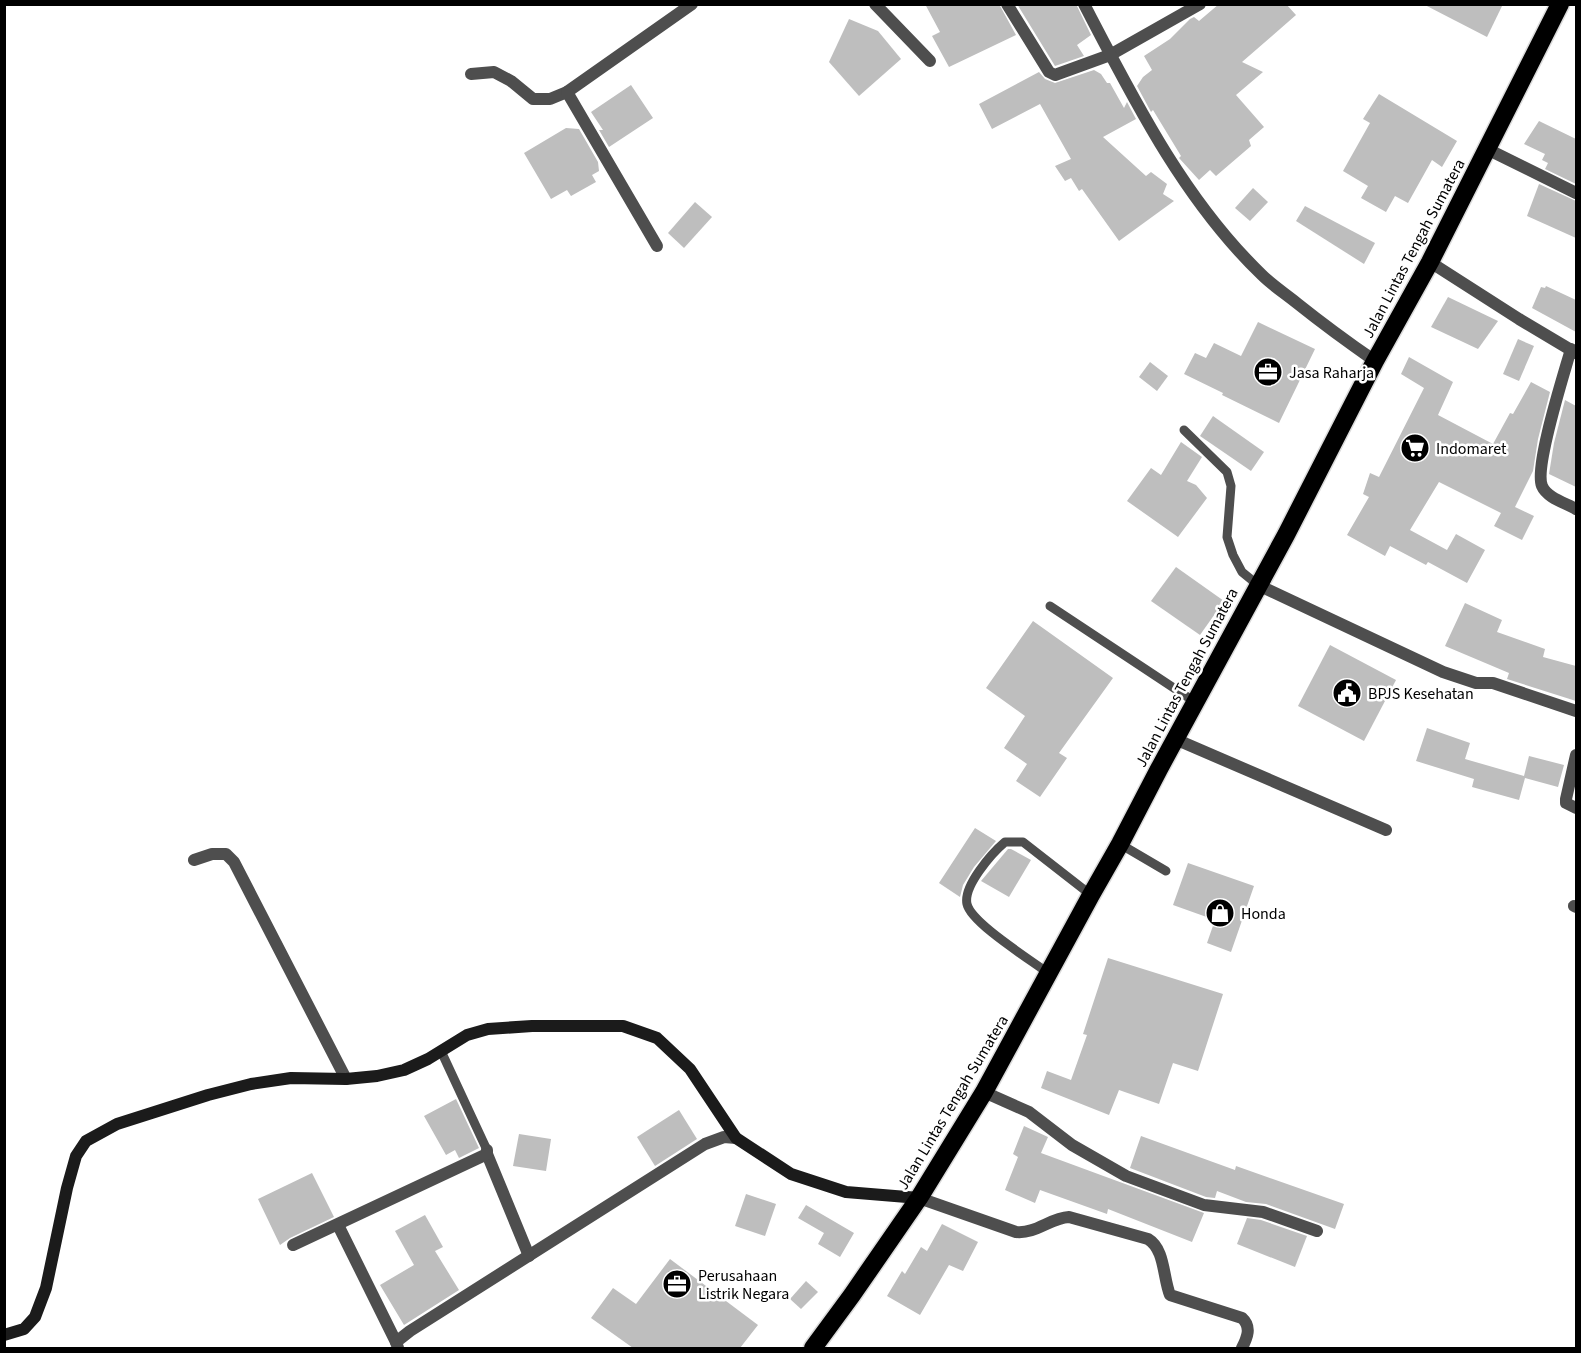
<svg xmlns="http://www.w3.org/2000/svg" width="1581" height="1353" font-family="'Source Sans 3',sans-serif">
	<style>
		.building { fill: #bebebe }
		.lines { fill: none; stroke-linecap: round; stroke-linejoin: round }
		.highway-casing { stroke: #dbdbdb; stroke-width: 21 }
		.lane { stroke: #4e4e4e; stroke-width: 9 }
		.street { stroke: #4e4e4e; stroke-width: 12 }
		.secondary { stroke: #1b1b1b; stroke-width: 12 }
		.highway { stroke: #000; stroke-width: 18 }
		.labels { text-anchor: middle; stroke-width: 5; stroke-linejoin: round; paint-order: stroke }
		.street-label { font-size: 16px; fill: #000; stroke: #fff }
		.poi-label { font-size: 16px; fill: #000; stroke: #fff; text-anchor: start }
	</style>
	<rect width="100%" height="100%" fill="#fff"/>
	<g class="building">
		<polygon points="925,4 999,4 1016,35 949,67 932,36 940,32"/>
		<polygon points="1017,4 1076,4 1091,35 1077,45 1084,56 1055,66"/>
		<polygon points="1219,4 1286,4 1296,15 1242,62 1263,72 1236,95 1264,127 1249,140 1251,146 1216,176 1210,170 1199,180 1179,158 1181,156 1153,110 1151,112 1137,86 1143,77 1152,70 1144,56 1170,39 1190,19 1194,17 1199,21"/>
		<polygon points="1423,4 1503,4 1487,37"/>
		<polygon points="849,19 878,31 901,59 859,96 829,62"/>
		<polygon points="1094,70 1101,74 1107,83 1110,83 1124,108 1127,102 1136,119 1103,137 1146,176 1151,172 1167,184 1163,194 1174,201 1119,241 1082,189 1079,191 1071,178 1065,181 1055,166 1071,159 1040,104 992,129 979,104 1039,72 1045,79 1055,83"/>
		<polygon points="631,85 653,118 609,147 599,130 603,130 591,112"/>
		<polygon points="1379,94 1457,141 1442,167 1432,160 1408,203 1395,196 1386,212 1361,198 1368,186 1343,171 1370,123 1363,119"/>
		<polygon points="1539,121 1576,139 1576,184 1545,169 1548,163 1542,160 1545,154 1524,144"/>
		<polygon points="566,128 579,129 598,162 599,171 592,175 596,182 571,196 567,190 551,199 524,153"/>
		<polygon points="1539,184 1576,201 1576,238 1527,216"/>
		<polygon points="1253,188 1268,202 1250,221 1235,208"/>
		<polygon points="695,202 712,217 684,248 668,233"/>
		<polygon points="1305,206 1375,243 1364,264 1296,221"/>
		<polygon points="1546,286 1576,300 1576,332 1532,308 1541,287 1545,288"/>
		<polygon points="1448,297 1498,321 1478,349 1431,327"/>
		<polygon points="1258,322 1315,349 1279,423 1222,395 1223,393 1184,374 1195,353 1206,358 1214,343 1241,356"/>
		<polygon points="1518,339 1534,346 1519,381 1503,374"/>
		<polygon points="1409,357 1453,382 1438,415 1493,444 1510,413 1513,414 1531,382 1550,392 1538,439 1533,471 1515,507 1534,516 1522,540 1494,526 1501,513 1439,482 1410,530 1447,550 1456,534 1485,550 1467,583 1428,562 1426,565 1390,546 1385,556 1347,535 1369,497 1363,494 1370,473 1379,477 1424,388 1401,374"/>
		<polygon points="1150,362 1168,376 1157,391 1139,377"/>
		<polygon points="1565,400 1576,406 1576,487 1549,474 1554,443"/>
		<polygon points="1213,416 1264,452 1251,471 1200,436"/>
		<polygon points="1181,442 1202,457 1187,481 1196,485 1207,498 1178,537 1127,501 1151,468 1161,475"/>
		<polygon points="1176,567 1224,601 1200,635 1151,601"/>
		<polygon points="1465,603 1502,620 1497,632 1545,649 1543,657 1576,666 1576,701 1507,679 1509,673 1445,646"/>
		<polygon points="1033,621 1113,678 1059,753 1067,758 1040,797 1016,781 1027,764 1004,748 1025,716 986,688"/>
		<polygon points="1330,645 1396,680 1364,741 1298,706"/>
		<polygon points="1427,728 1470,743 1465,759 1524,776 1529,756 1564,765 1558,787 1525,778 1519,800 1472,787 1474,779 1416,761"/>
		<polygon points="975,828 996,841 974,867 963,885 960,897 939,883"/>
		<polygon points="1008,849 1011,849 1031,860 1009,897 981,881"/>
		<polygon points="1188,863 1254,886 1231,952 1207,943 1215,920 1173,905"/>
		<polygon points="1108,958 1223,994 1198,1071 1173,1063 1159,1104 1119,1090 1109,1115 1041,1088 1047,1071 1071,1080 1087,1035 1083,1034"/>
		<polygon points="456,1099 479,1148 459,1158 455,1150 446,1155 424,1116"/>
		<polygon points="679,1110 697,1139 655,1166 637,1137"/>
		<polygon points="1024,1126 1048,1137 1041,1153 1204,1213 1192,1242 1108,1209 1107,1214 1040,1190 1035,1203 1005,1190 1018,1157 1013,1154"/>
		<polygon points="519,1134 551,1139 546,1171 513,1166"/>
		<polygon points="1141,1136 1235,1170 1236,1166 1344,1204 1335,1229 1266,1204 1246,1202 1217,1191 1215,1198 1206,1197 1130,1168"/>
		<polygon points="312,1173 334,1217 290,1238 280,1245 258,1199"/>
		<polygon points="746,1194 776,1204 765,1236 735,1226"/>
		<polygon points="806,1205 854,1233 840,1257 818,1244 824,1233 798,1218"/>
		<polygon points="425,1215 443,1247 435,1251 459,1290 404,1325 380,1285 414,1265 395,1231"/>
		<polygon points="1247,1218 1261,1220 1307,1236 1295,1267 1237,1244"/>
		<polygon points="942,1224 978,1242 963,1271 949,1265 920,1315 887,1296 902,1271 905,1274 921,1247 927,1251"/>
		<polygon points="670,1259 758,1325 740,1348 633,1348 591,1318 613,1288 636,1304"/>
		<polygon points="806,1281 818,1292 801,1309 790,1299"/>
	</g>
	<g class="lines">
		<g class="highway-casing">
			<polyline id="highway" points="813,1348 852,1295 919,1198 984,1092 1091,895 1120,844 1159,769 1286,535 1375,361 1430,262 1560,4"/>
		</g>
		<g class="lane">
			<polyline points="1184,430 1227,472 1231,486 1227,537 1233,555 1242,572 1258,585"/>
			<polyline points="1050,606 1195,702"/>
			<polyline points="1120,844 1166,871"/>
			<path d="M1048 973C1031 960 971 923 967 904 963 886 992 853 1005 842H1023L1091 895"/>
			<polyline points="441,1051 487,1150"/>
		</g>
		<g class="street">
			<polyline points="875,4 930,61"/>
			<polyline points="1007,4 1049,72 1055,75 1110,55 1200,4"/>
			<path d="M1084 4C1134 100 1184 200 1262 275 1273 286 1286 294 1298 304 1323 324 1349 343 1375 361"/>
			<polyline points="471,74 494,72 511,81 533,99 550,99 567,92 692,4"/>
			<polyline points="567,92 657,246"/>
			<polyline points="1487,149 1576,193"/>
			<polyline points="1430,262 1519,319 1576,353"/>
			<path d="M1571 349C1564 374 1534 467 1542 486 1547 498 1566 503 1576 509"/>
			<polyline points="1258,585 1443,672 1476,683 1493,683 1576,711"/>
			<polyline points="1175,739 1386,830"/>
			<polyline points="1576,755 1566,799 1566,803 1576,808"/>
			<polyline points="194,860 212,854 226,854 234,862 346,1079"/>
			<polyline points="1574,906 1576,907"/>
			<polyline points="984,1092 1029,1112 1072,1145 1126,1176 1204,1205 1263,1212 1317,1231"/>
			<polyline points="487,1150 487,1154 529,1256"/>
			<path d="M919 1198 1016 1232C1036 1234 1050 1218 1069 1217L1148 1239C1165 1249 1163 1278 1170 1295L1242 1318C1252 1327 1247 1338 1242 1348"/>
			<polyline points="338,1225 396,1342"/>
			<polyline points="293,1245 487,1154"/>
			<polyline points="398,1348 396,1342 410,1331 705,1144 724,1137 736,1138"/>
		</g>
		<polyline class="secondary" points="4,1335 24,1329 35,1317 46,1288 67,1188 76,1156 86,1141 117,1124 208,1095 251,1084 291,1078 346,1079 377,1076 404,1070 428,1059 467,1035 488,1029 532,1026 623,1026 657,1038 690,1069 736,1138 791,1174 846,1192 919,1198"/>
		<use href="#highway" class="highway"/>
	</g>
	<defs>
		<g id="office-disc" transform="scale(1.5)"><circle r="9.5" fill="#000" stroke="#fff"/><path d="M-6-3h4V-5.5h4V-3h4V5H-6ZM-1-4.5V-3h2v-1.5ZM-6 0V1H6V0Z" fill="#fff"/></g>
		<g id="supermarket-disc" transform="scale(1.5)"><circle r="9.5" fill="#000" stroke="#fff"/><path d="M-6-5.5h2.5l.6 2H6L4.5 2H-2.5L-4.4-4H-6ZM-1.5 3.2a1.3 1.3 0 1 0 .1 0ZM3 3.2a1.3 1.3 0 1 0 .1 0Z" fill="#fff"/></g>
		<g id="civic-disc" transform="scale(1.5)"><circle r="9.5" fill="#000" stroke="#fff"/><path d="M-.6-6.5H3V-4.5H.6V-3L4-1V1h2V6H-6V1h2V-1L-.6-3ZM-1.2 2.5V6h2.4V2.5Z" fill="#fff"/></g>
		<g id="shop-disc" transform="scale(1.5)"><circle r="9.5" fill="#000" stroke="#fff"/><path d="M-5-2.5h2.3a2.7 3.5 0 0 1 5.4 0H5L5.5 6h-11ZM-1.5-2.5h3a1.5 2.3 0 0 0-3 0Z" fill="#fff"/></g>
	</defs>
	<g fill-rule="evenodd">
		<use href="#office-disc" x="1268" y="372"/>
		<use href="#supermarket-disc" x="1415" y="448"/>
		<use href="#civic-disc" x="1347" y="693"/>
		<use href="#shop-disc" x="1220" y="913"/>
		<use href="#office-disc" x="677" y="1284"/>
	</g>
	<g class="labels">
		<g class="street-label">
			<text transform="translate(1413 248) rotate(-62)" y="6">Jalan Lintas Tengah Sumatera</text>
			<text transform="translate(1186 677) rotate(-62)" y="6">Jalan Lintas Tengah Sumatera</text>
			<text transform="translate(952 1102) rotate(-59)" y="6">Jalan Lintas Tengah Sumatera</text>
		</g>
		<g class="poi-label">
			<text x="1289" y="378">Jasa Raharja</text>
			<text x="1436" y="454">Indomaret</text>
			<text x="1368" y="699">BPJS Kesehatan</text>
			<text x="1241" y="919">Honda</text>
			<text x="698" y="1281">Perusahaan<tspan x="698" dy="18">Listrik Negara</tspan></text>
		</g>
	</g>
	<rect width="1581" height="1353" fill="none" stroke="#000000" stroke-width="12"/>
</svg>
